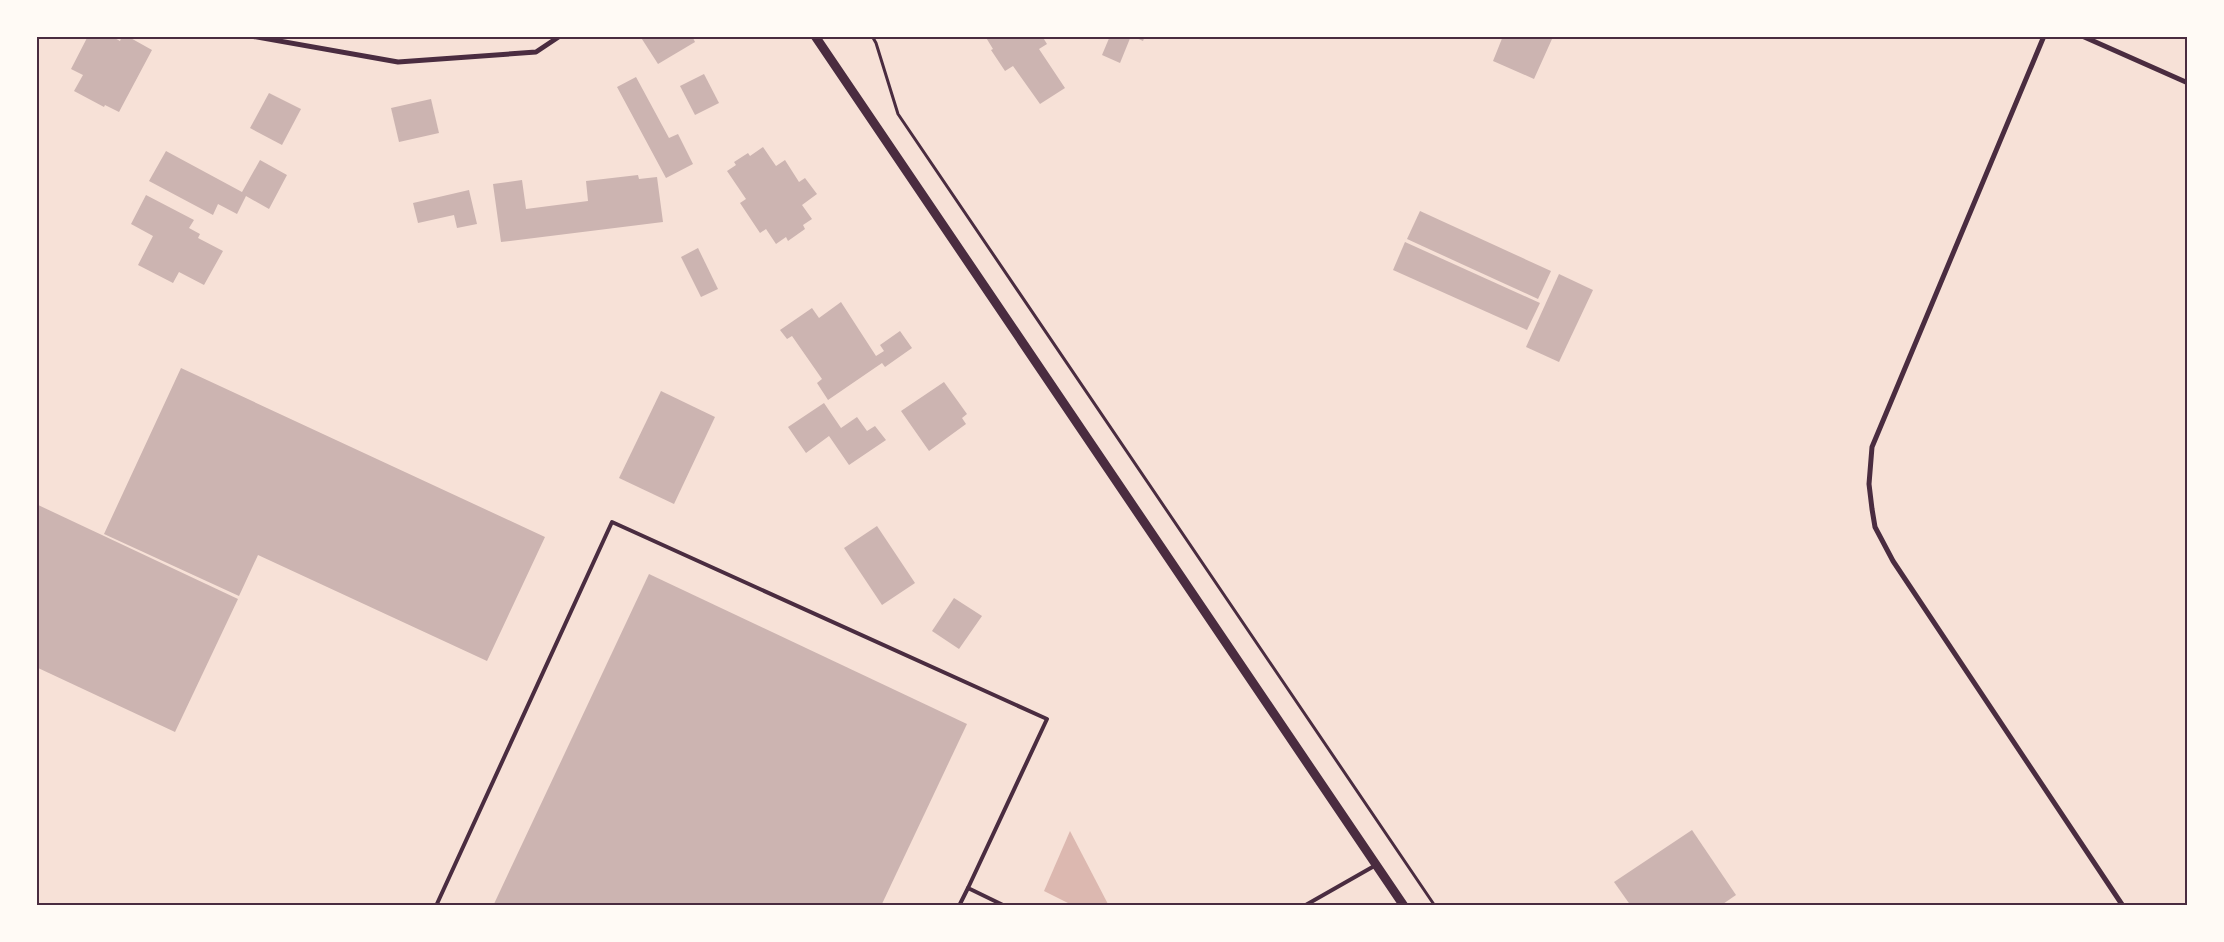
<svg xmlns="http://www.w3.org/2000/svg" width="2224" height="942" font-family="Helvetica,sans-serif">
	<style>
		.water { fill: #dcb8b0 }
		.building { fill: #ccb4b1 }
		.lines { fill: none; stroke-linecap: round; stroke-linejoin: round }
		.path { stroke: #4a2c40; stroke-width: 3 }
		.service { stroke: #4a2c40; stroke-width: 4 }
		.minor { stroke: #4a2c40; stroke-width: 5 }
		.tertiary { stroke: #4a2c40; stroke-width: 9 }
		.neatline { fill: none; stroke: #4a2c40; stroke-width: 2 }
	</style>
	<rect width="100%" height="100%" fill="#f7e1d7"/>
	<polygon class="water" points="1070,831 1109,906 1074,906 1044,891"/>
	<g class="building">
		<polygon points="88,36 111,36 120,41 122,36 127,36 152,50 119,112 105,105 104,107 74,91 83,75 71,69"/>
		<polygon points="640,36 692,36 695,42 658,64"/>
		<polygon points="985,36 1042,36 1047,44 1039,49 1065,88 1040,104 1013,66 1005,71 991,50 993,49"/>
		<polygon points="1110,36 1131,36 1120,63 1102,55"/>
		<polygon points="1132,36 1145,36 1143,41"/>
		<polygon points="1503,36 1564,36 1559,39 1552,39 1534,79 1493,61"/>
		<polygon points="704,74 719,103 695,115 680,86"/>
		<polygon points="636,77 669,138 678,134 693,164 666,178 617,87"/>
		<polygon points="269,93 301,109 282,145 250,128"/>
		<polygon points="431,99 439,133 399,142 391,108"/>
		<polygon points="763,147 776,166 785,160 799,182 805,178 817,194 802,205 812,219 803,225 805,229 788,241 786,237 776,244 766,229 760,233 740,203 746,199 727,171 736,165 734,162 748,153 750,156"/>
		<polygon points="166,151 242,192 260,160 287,175 269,209 246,196 237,214 218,204 213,215 149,181"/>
		<polygon points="638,175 639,179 657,177 663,222 501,242 493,184 522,180 526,209 588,201 586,181"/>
		<polygon points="469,190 477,224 457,228 454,215 418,223 413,203"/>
		<polygon points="146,195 194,220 189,228 200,234 198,238 223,251 204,285 179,272 173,283 138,265 153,236 131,224"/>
		<polygon points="1420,211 1551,271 1538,299 1407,239"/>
		<polygon points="1405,242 1540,303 1527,330 1393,270"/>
		<polygon points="698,248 718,289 701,297 681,257"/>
		<polygon points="1559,274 1593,290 1559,362 1526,347"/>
		<polygon points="841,302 876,356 884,351 880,345 900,331 912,348 885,367 882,363 828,400 817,383 822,379 792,336 787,339 780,330 812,308 819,318"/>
		<polygon points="181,368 545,537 487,661 258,555 239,596 104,534"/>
		<polygon points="944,382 967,414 962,418 966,424 929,451 901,411"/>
		<polygon points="661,391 715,417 674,504 619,478"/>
		<polygon points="824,403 841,428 857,417 867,431 875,426 886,440 849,465 829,436 806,453 788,427"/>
		<polygon points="36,504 238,599 175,732 36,667"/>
		<polygon points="877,526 915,583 882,605 844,548"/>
		<polygon points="649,574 967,724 881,906 493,906"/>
		<polygon points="954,598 982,616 959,649 932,631"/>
		<polygon points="1692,830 1736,895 1720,906 1631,906 1614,882"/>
	</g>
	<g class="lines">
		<polyline class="path" points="872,36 876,43 898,114 1435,906"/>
		<g class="service">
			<polyline points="436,906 612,522 1047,719 968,888 1005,906"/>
			<polyline points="959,906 968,888"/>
			<polyline points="1304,906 1376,865"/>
		</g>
		<g class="minor">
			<polyline points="251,36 398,62 536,52 560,36"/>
			<polyline points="2044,36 1872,447 1869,484 1872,509 1875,527 1893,561 2123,906"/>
			<polyline points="2082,36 2188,83"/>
		</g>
		<polyline class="tertiary" points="815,36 1404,906"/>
	</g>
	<rect width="2224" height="942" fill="none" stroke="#fffaf5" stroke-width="75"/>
	<rect x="38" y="38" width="2148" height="866" class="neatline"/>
</svg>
